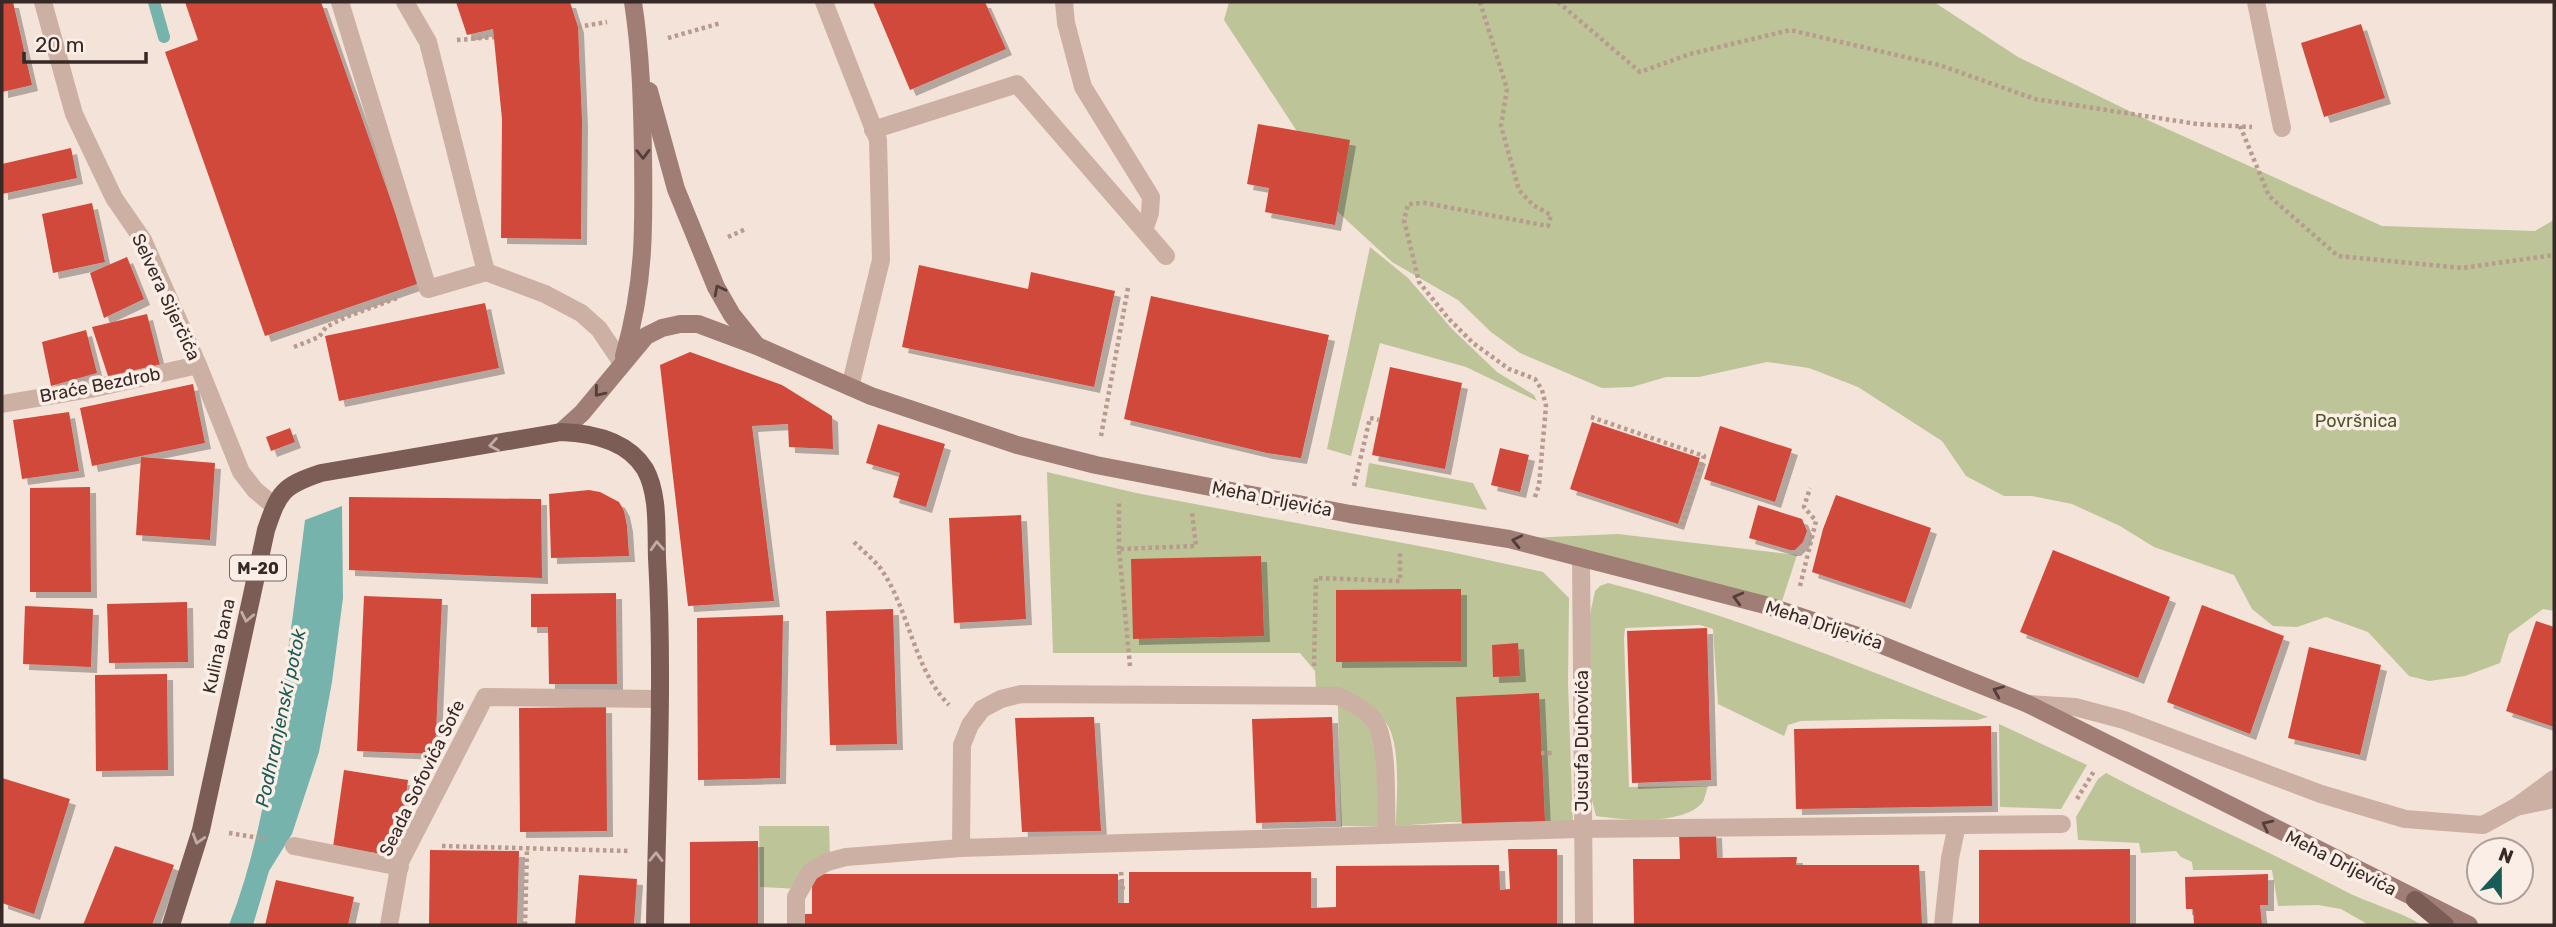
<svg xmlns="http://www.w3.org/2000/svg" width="2556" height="927" font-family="Rubik,sans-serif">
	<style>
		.green { fill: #bcc498 }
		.water { fill: #76b3ac }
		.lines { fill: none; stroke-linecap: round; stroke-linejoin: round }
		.stream { stroke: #76b3ac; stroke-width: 12 }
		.building { fill: #d0483a; filter: url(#shadow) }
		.path { stroke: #b99a8e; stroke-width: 4.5; stroke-dasharray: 3.5 3.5; stroke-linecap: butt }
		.service { stroke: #cdb0a4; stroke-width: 18 }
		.minor { stroke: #cdb0a4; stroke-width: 18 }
		.secondary { stroke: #a17e75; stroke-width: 18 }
		.primary { stroke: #7b5d56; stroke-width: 18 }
		.oneway { stroke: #523e3a }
		.oneway2 { stroke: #c1ada5 }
		.labels { text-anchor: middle; stroke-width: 7; stroke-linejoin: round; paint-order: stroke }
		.shield { fill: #fbeee6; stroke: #726460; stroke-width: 2 }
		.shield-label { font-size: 16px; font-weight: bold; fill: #372926 }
		.street-label { font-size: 18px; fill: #372926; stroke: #fbeee6 }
		.park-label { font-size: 18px; fill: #4d5828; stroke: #fbeee6 }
		.water-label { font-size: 19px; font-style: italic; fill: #185c57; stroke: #fbeee6 }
	</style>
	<defs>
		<filter id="shadow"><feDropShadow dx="6" dy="6" stdDeviation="0" flood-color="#0004"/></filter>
	</defs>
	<rect width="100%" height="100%" fill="#f4e3d9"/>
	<g class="green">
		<polygon points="1229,2 1934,2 2018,57 2154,123 2382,226 2535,231 2554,220 2554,611 2543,609 2509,634 2500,663 2465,676 2429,681 2409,676 2368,632 2326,617 2297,627 2273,626 2252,609 2234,575 2154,547 2120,526 2072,504 2032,496 2004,496 1966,476 1942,441 1858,387 1809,368 1767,362 1699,377 1666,377 1632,387 1602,388 1520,353 1491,332 1458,300 1392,262 1326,201 1306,145 1224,20"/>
		<polygon points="1370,247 1408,278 1452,329 1497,372 1534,395 1537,401 1466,367 1380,343 1351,456 1327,449"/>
		<polygon points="1369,463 1473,483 1487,510 1365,487"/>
		<path d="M1047 472 1136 493 1451 552 1543 572 1569 598 1568 683 1573 825 1451 822 1396 826C1396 800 1403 736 1382 718 1374 710 1329 695 1316 689L1315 671 1300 653H1053Z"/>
		<polygon points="1618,534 1797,555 1781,604 1528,538"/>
		<path d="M1608 583C1738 616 1863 669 1988 717L1977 720 1889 719 1801 721 1788 725 1784 736 1718 704 1713 629 1700 625 1625 628 1624 638 1629 787 1708 786C1706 791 1705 798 1703 802 1683 826 1624 820 1596 816L1591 796 1581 656 1595 591 1600 586Z"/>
		<path d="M1338 706C1349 710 1358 714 1366 723 1382 743 1378 799 1380 826H1341Z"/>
		<polygon points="1999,724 2087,765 2061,809 2000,807"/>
		<path d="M2106 773C2184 814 2265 849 2343 890 2367 903 2400 911 2422 925H2369L2341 909 2318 905 2278 906 2272 870H2193L2192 862 2181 857 2176 851 2141 853 2139 843 2078 840 2076 817 2098 779Z"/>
		<polygon points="759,826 829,826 830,858 799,889 760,887"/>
	</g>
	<path class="water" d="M342 506 343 598 332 682 319 752 292 834 269 871 253 925H229C256 856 268 785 279 711 289 648 297 584 305 520Z"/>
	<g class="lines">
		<polyline class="stream" points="154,2 164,37"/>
	</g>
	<g class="building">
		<polygon points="2,2 13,2 32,85 2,92"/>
		<polygon points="185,2 321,2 420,283 265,336 165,52 198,40"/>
		<polygon points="456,2 570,2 578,27 582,120 581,239 501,238 502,119 493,29 467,35"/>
		<polygon points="873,2 985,2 1006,49 910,90"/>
		<polygon points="2361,24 2385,98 2324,117 2301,43"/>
		<polygon points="1258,124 1350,140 1335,225 1265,212 1269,188 1247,184"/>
		<polygon points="71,148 77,178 2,194 2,164"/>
		<polygon points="92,203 105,262 53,273 42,214"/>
		<polygon points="127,257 144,299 104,318 90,273"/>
		<polygon points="919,265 1028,289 1031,272 1115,291 1094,387 902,347"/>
		<polygon points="1151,296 1329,335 1301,458 1267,453 1124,419"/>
		<polygon points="485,303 499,368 339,401 325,336"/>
		<polygon points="147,314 160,365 109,379 92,327"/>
		<polygon points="86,330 97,373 51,386 42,342"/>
		<polygon points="690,352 782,385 832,416 833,449 789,447 788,424 752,426 774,601 688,606 660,365"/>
		<polygon points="1390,367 1462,383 1445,469 1372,455"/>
		<polygon points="193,384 205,443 92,466 80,408"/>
		<polygon points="69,412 79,471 22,479 13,420"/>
		<polygon points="1592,422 1700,458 1678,524 1570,489"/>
		<polygon points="878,424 945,444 926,507 893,497 900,473 866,463"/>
		<polygon points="1720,426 1792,449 1775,502 1704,479"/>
		<polygon points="290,428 295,442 271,451 266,437"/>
		<polygon points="1500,448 1529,455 1520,492 1491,485"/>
		<polygon points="141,457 215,463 210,540 136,535"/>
		<polygon points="90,487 91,592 30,592 30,488"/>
		<polygon points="589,490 600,492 619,502 624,511 627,526 629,556 551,558 549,494"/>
		<polygon points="1836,495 1931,528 1905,603 1812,572 1823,529"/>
		<polygon points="349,497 541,499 542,578 349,570"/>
		<polygon points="1758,505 1802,519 1807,531 1803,542 1795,550 1790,550 1749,538"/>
		<polygon points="1021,515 1026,619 954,623 949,518"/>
		<polygon points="2053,550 2170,597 2138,678 2020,632"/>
		<polygon points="1261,556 1264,636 1133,639 1131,559"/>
		<polygon points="1461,589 1461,661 1336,662 1336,590"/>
		<polygon points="616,593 617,684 549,684 548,627 531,627 531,594"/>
		<polygon points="364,596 442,599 435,754 357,751"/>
		<polygon points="187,602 188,662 109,663 107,604"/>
		<polygon points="2202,605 2284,636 2250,734 2167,702"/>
		<polygon points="25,606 93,609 91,667 23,664"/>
		<polygon points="893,609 897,744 830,745 826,611"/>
		<polygon points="783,615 780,778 698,780 697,618"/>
		<polygon points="2536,621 2554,627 2554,727 2506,711"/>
		<polygon points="1707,628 1711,780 1632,783 1627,631"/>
		<polygon points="1518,643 1520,676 1493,677 1492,645"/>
		<polygon points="2309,647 2381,665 2360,755 2288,738"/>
		<polygon points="167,674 168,770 96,771 95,675"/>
		<polygon points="1539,693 1545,822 1462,826 1456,697"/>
		<polygon points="606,707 607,831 520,832 519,708"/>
		<polygon points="1094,717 1101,831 1022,832 1015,718"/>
		<polygon points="1332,717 1336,821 1256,823 1252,719"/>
		<polygon points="1991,726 1992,806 1796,809 1794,729"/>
		<polygon points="344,770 408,780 398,856 333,847"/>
		<polygon points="2,778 70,799 34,914 2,903"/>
		<polygon points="1716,832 1717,858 1797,857 1796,865 1919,865 1922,925 1634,925 1633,859 1680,859 1679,833"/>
		<polygon points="758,841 758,925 690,925 690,842"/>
		<polygon points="115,846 174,865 152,925 83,925"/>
		<polygon points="1508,849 1557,849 1557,925 804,925 804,914 812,914 812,874 1118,874 1118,903 1129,903 1129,872 1311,872 1311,908 1336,907 1336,866 1499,865 1500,890 1510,889"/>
		<polygon points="2130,849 2130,925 1979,925 1979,850"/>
		<polygon points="430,850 519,851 517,925 429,925"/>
		<polygon points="2268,874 2268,905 2260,905 2262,925 2194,925 2193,909 2186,909 2185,877"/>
		<polygon points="579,875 637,879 634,925 575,925"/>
		<polygon points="276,880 354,897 348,925 265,925"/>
	</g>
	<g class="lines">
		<g class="path">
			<polyline points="1480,2 1507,89 1501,126 1519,190 1533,205 1551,215 1548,226 1425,203 1408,204 1404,220 1419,282 1448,318 1473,343 1509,369 1535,379 1542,390 1546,406 1539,485 1534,500"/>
			<polyline points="1558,2 1640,72 1690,54 1790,30 1939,65 2035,99 2197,124 2252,127"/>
			<polyline points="578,27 607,22"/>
			<polyline points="668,38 721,23"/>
			<polyline points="457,40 494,37"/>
			<polyline points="2240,126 2269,196 2338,256 2462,268 2554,255"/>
			<polyline points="728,237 746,229"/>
			<polyline points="294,347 319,337 326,327 346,317 400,297"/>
			<polyline points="1591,417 1704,456 1681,528"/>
			<polyline points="1101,436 1128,288"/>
			<polyline points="1354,486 1370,418 1379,420"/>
			<path d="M854 542C863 551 873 559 881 569 910 611 913 668 949 705"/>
			<polyline points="1119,549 1119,501"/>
			<polyline points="1800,586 1816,521 1804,507 1810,488"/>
			<polyline points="1130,666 1119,549 1196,546 1192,512"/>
			<polyline points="1314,666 1316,578 1400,581 1400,551"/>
			<polyline points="1541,753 1554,753"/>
			<polyline points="2077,799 2094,771"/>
			<polyline points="229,833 266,839"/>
			<polyline points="442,846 629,851"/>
			<polyline points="1121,872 1123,892"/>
			<polyline points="525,925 527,848"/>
		</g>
		<g class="service">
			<polyline points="340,2 428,289 486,272 545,294 581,313 599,329 622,363"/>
			<polyline points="405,2 428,42 486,272"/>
			<polyline points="824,2 878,140 881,260 850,387"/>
			<polyline points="1064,2 1066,23 1083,87 1151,197 1150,213 1144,230"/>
			<polyline points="873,130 1017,84 1166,256"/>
			<polyline points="2516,807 2554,799"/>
			<polyline points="294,846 400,867"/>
			<path d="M961 848 962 745 970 725 982 709 1001 699 1021 694 1338 696C1352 703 1369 710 1377 725 1389 751 1385 805 1387 835"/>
			<polyline points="389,925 400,862 485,697 659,699"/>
			<polyline points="796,925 796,897 810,872 827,862 846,857 961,848 1577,829 2062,824"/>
			<polyline points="1943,925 1950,858 1957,825"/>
		</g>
		<g class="minor">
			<polyline points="43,2 74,114 114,198 143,240 198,365 241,472 255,490 274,506"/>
			<polyline points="2256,2 2282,128"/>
			<polyline points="2,404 91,389 198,365"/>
			<polyline points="1581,556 1584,925"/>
			<polyline points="2028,704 2075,707 2124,720 2321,794 2405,819 2483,825 2516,807 2554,779"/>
		</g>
		<g class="secondary">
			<polyline points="649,91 676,189 716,287 732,315 757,346"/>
			<path d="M624 356C645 283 644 227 643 153 642 100 641 54 633 2"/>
			<polyline points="561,432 582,413 646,336 662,328 680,324 698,324 757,346 871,396 1017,445 1096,465 1350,514 1509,539 1765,605 1867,639 2028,704 2469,925"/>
		</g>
		<g class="primary">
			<polyline points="2415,900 2445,925"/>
			<path d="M171 925 201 830 266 530C279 492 282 486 321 473L561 432C592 433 627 440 645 469 659 494 656 530 657 558 664 680 657 803 655 925"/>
		</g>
	</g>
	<defs><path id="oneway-chevron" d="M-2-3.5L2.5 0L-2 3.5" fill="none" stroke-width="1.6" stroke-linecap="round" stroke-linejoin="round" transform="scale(1.75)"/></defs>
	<g class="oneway">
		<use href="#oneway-chevron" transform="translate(643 154) rotate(89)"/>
		<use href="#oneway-chevron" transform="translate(719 290) rotate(-117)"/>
		<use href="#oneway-chevron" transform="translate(599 392) rotate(129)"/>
		<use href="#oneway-chevron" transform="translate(1517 541) rotate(-167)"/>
		<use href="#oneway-chevron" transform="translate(1738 598) rotate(-165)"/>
		<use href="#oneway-chevron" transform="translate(1998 691) rotate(-157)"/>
		<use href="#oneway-chevron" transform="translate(2267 825) rotate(-153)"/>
	</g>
	<g class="oneway2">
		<use href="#oneway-chevron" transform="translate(494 445) rotate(170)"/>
		<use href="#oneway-chevron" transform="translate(657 546) rotate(-93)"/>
		<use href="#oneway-chevron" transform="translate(247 617) rotate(102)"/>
		<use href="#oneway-chevron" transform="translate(198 839) rotate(107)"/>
		<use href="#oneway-chevron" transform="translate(656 857) rotate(-89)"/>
	</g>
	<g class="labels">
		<rect class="shield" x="230" y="555.5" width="56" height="25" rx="5"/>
		<g class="shield-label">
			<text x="258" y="574">M-20</text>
		</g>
		<g class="street-label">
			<text transform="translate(166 297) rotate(65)" y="6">Selvera Sijerčića</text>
			<text transform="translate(100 385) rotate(-11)" y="6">Braće Bezdrob</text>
			<text transform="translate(1272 499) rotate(11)" y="6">Meha Drljevića</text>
			<text transform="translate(1824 625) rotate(18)" y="6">Meha Drljevića</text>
			<text transform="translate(219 646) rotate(-78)" y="6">Kulina bana</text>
			<text transform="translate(1582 741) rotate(-90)" y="6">Jusufa Duhovića</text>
			<text transform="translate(422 778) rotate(-64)" y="6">Seada Sofovića Sofe</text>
			<text transform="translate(2341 863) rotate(27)" y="6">Meha Drljevića</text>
		</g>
		<g class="park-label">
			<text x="2356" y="427">Površnica</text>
		</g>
		<g class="water-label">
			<text transform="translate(280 718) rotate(-78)" y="7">Podhranjenski potok</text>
		</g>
	</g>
	<rect width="2556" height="927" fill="none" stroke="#372926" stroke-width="7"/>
	<g transform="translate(2500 871) rotate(21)"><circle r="33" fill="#fbeee6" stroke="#ad9f99" stroke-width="2"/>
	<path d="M0-5L12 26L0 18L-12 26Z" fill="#185c57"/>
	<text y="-10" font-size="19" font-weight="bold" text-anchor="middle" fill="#372926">N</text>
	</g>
	<path d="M24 52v10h122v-10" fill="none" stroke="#372926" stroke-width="3.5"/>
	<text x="35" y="52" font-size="21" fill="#372926" stroke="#fbeee6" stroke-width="5" paint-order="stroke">20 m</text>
</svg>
